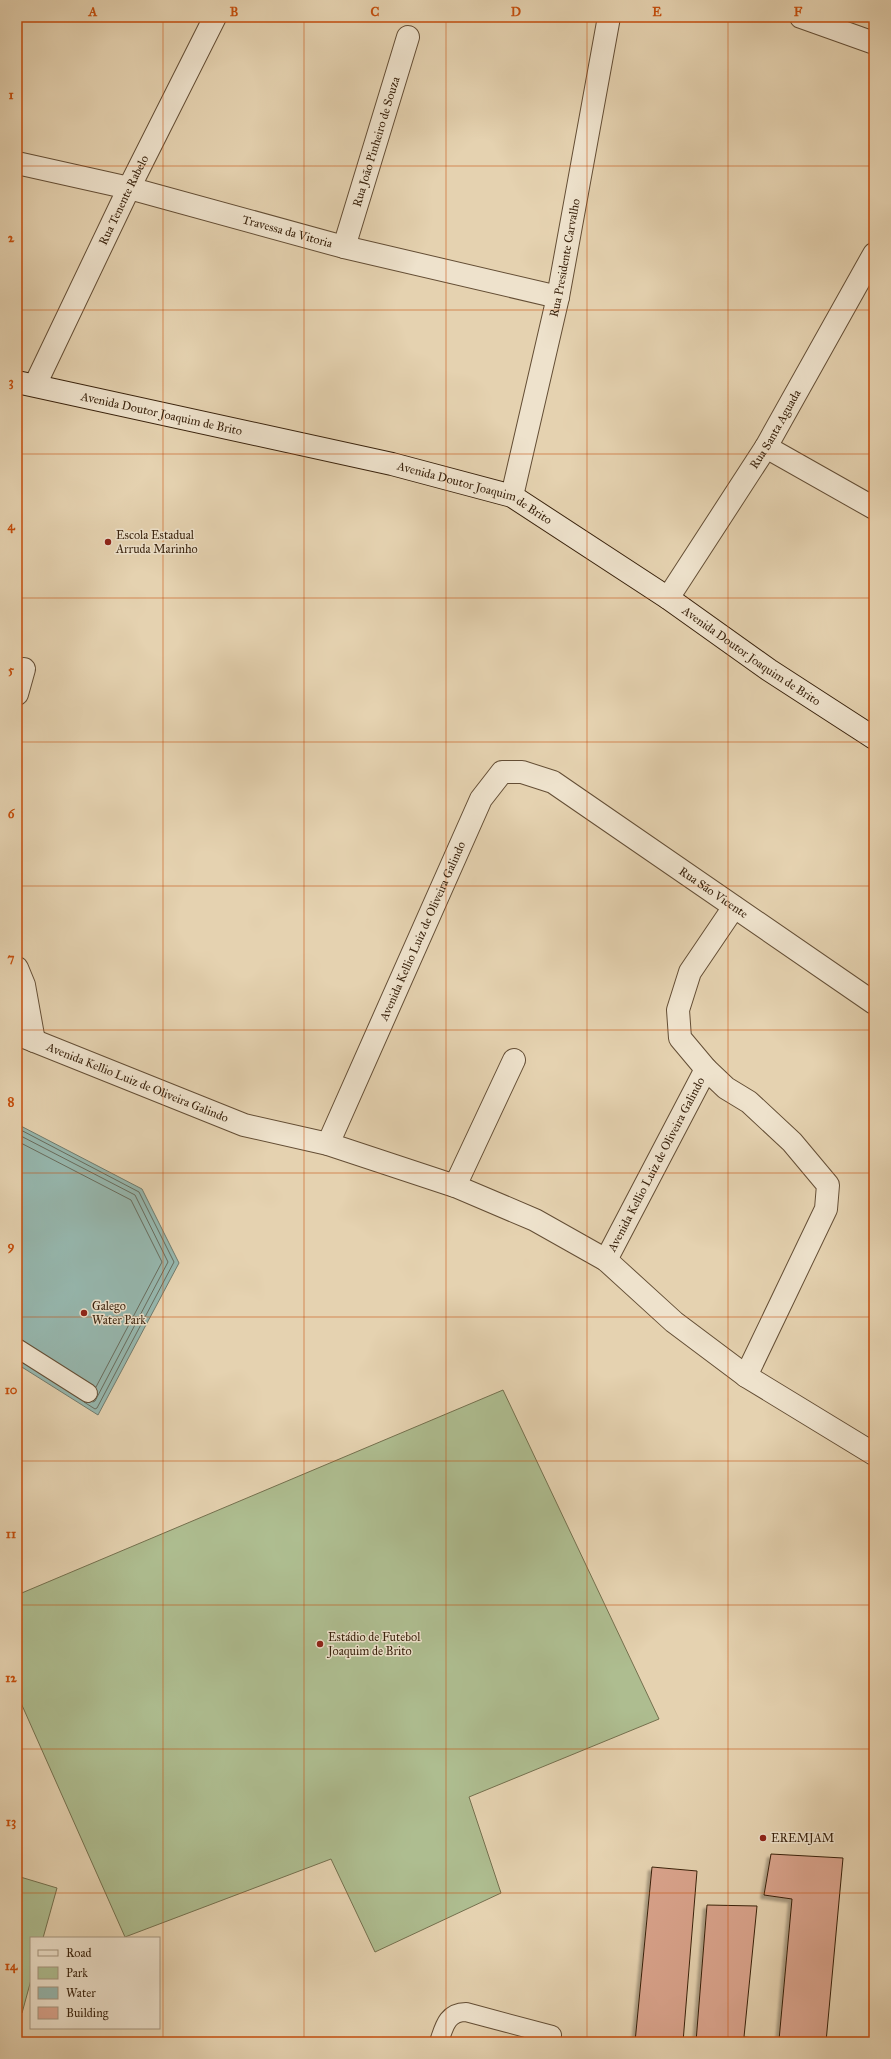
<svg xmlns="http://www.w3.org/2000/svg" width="891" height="2059" font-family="'IM FELL Great Primer',serif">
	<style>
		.green { fill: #aebd90; stroke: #74704e }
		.water { fill: #96b7ae; stroke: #717b6d }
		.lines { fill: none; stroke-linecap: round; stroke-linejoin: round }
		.shore { stroke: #686c5d; stroke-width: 1 }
		.building { fill: #daa48d; stroke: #39220c; filter: url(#shadow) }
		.lane-casing { stroke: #644e35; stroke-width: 20 }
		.street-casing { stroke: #644e35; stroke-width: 24 }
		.secondary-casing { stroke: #39220c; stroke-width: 24 }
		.lane { stroke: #eee2cc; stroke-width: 18 }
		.street { stroke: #eee2cc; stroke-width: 22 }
		.secondary { stroke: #eee2cc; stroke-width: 22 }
		.grid { fill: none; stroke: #c54e0c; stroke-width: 1; stroke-opacity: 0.55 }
		.poi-dot { fill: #8f2418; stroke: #eee2cc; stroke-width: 1.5 }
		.labels { text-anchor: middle; stroke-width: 3; stroke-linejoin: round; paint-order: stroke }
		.street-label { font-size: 12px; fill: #39220c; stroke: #eee2cc }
		.poi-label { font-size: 12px; fill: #39220c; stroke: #eee2cc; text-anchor: start }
		.neatline { fill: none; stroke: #c54e0c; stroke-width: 1.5 }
		.grid-label { font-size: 13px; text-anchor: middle; font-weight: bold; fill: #c54e0c }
	</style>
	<defs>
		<filter id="shadow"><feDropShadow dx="-3.5" dy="3.5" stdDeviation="1" flood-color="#0004"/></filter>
	</defs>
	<rect width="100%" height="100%" fill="#e5d2b0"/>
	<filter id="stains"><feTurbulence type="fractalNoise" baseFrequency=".005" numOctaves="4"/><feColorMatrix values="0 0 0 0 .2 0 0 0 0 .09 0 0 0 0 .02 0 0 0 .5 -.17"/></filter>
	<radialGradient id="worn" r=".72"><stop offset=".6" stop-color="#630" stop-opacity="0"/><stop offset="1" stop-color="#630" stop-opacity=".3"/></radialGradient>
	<g class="green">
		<polygon points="503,1390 659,1719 469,1797 501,1893 375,1952 331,1859 125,1937 17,1694 17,1595"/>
		<polygon points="17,1876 57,1888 43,1938 31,1938 31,1980 22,2013 17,2011"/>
	</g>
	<polygon class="water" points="17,1124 142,1189 179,1263 98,1415 17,1364"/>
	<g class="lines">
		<g class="shore">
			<polyline points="17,1128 139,1192 174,1262 97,1408 95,1409 84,1402"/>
			<polyline points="17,1134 135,1195 168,1262 95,1401 93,1402"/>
			<polyline points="17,1141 131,1200 162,1262 96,1387"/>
		</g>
	</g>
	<g class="building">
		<polygon points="771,1854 843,1858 826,2042 696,2042 707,1905 757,1906 744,2037 779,2040 792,1899 764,1895"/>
		<polygon points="652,1867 697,1871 683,2042 635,2042"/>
	</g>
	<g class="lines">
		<g class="lane-casing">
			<g id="lane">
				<polyline points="17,1348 88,1393"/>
				<path d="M439 2042C444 2027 447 2012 466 2012L552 2035"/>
			</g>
		</g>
		<g class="street-casing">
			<g id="street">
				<polyline points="801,17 874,43"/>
				<path id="s1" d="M17 163 129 188 344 247 558 297"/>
				<path id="s2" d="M344 247 408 37"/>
				<path id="s3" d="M35 385 129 188 215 17"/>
				<polyline points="766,447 874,508"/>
				<path id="s4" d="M512 496 558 297 609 17"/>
				<path id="s5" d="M668 598 766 447 874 254"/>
				<polyline points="17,694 24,669"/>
				<polyline points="17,968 24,985 34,1041"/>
				<path id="s6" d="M17 1034 244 1125 328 1144 455 1186 535 1220 606 1260 674 1322 746 1376 874 1454"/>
				<polyline points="706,1069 726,1088 749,1102 792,1142 828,1185 826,1209 746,1376"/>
				<path id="s7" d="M328 1144 481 799 502 772H522L553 782 874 1003"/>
				<polyline points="455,1186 514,1060"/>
				<path id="s8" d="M606 1260 706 1069 680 1038 678 1010 690 972 734 907"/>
			</g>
		</g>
		<g class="secondary-casing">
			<g id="secondary">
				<path id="s9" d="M17 382 392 464 512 496 668 598 769 670 874 738"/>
			</g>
		</g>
		<use href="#lane" class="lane"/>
		<use href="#street" class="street"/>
		<use href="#secondary" class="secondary"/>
	</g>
	<path class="grid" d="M163 17V2042M304 17V2042M446 17V2042M587 17V2042M728 17V2042M17 166H874M17 310H874M17 454H874M17 598H874M17 742H874M17 886H874M17 1030H874M17 1173H874M17 1317H874M17 1461H874M17 1605H874M17 1749H874M17 1893H874"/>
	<g class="poi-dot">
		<circle cx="108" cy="542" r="4"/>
		<circle cx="84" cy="1313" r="4"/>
		<circle cx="320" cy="1644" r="4"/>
		<circle cx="763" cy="1838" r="4"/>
	</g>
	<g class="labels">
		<g class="street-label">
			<text dy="4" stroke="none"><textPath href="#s2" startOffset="110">Rua João Pinheiro de Souza</textPath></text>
			<text dy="4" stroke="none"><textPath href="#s3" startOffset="205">Rua Tenente Rabelo</textPath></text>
			<text dy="4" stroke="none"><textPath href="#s1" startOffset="279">Travessa da Vitoria</textPath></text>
			<text dy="4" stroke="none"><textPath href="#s4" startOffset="244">Rua Presidente Carvalho</textPath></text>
			<text dy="4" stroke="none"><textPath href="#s9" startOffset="148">Avenida Doutor Joaquim de Brito</textPath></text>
			<text dy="4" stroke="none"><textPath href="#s5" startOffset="200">Rua Santa Aguada</textPath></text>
			<text dy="4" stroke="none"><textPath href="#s9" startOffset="472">Avenida Doutor Joaquim de Brito</textPath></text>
			<text dy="4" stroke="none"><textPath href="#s9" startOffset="796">Avenida Doutor Joaquim de Brito</textPath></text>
			<text dy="4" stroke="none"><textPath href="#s7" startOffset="659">Rua São Vicente</textPath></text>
			<text dy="4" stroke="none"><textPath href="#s7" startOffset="233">Avenida Kellio Luiz de Oliveira Galindo</textPath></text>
			<text dy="4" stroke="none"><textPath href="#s6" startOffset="130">Avenida Kellio Luiz de Oliveira Galindo</textPath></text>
			<text dy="4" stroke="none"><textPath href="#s8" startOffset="108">Avenida Kellio Luiz de Oliveira Galindo</textPath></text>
		</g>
		<g class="poi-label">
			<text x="116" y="539">Escola Estadual<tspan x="116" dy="14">Arruda Marinho</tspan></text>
			<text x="92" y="1310">Galego<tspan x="92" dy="14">Water Park</tspan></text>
			<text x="328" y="1641">Estádio de Futebol<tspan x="328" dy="14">Joaquim de Brito</tspan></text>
			<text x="771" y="1842">EREMJAM</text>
		</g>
	</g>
	<rect width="891" height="2059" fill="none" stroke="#e5d2b0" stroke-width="44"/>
	<rect x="30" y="1937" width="130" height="92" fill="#eee2cc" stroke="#a6957f"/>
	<rect x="38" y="1950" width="20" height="6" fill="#eee2cc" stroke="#a6957f"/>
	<text x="66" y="1957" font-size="12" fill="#39220c">Road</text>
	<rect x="38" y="1967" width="20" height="12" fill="#aebd90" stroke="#a6957f"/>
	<text x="66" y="1977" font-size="12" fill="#39220c">Park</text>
	<rect x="38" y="1987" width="20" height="12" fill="#96b7ae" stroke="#a6957f"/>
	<text x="66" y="1997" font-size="12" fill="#39220c">Water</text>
	<rect x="38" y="2007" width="20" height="12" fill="#daa48d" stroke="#a6957f"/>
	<text x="66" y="2017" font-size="12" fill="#39220c">Building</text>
	<rect x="22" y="22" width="847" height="2015" class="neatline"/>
	<g class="grid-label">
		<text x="93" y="16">A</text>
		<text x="234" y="16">B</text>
		<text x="375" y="16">C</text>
		<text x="516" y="16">D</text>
		<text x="657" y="16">E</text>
		<text x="798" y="16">F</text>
		<text x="11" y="99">1</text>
		<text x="11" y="242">2</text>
		<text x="11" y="386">3</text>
		<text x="11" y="530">4</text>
		<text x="11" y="674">5</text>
		<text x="11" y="818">6</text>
		<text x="11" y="962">7</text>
		<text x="11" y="1106">8</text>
		<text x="11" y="1250">9</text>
		<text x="11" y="1394">10</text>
		<text x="11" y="1538">11</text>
		<text x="11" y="1682">12</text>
		<text x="11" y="1826">13</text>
		<text x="11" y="1970">14</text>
	</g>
	<rect width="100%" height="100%" filter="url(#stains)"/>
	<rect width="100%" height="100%" fill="url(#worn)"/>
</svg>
